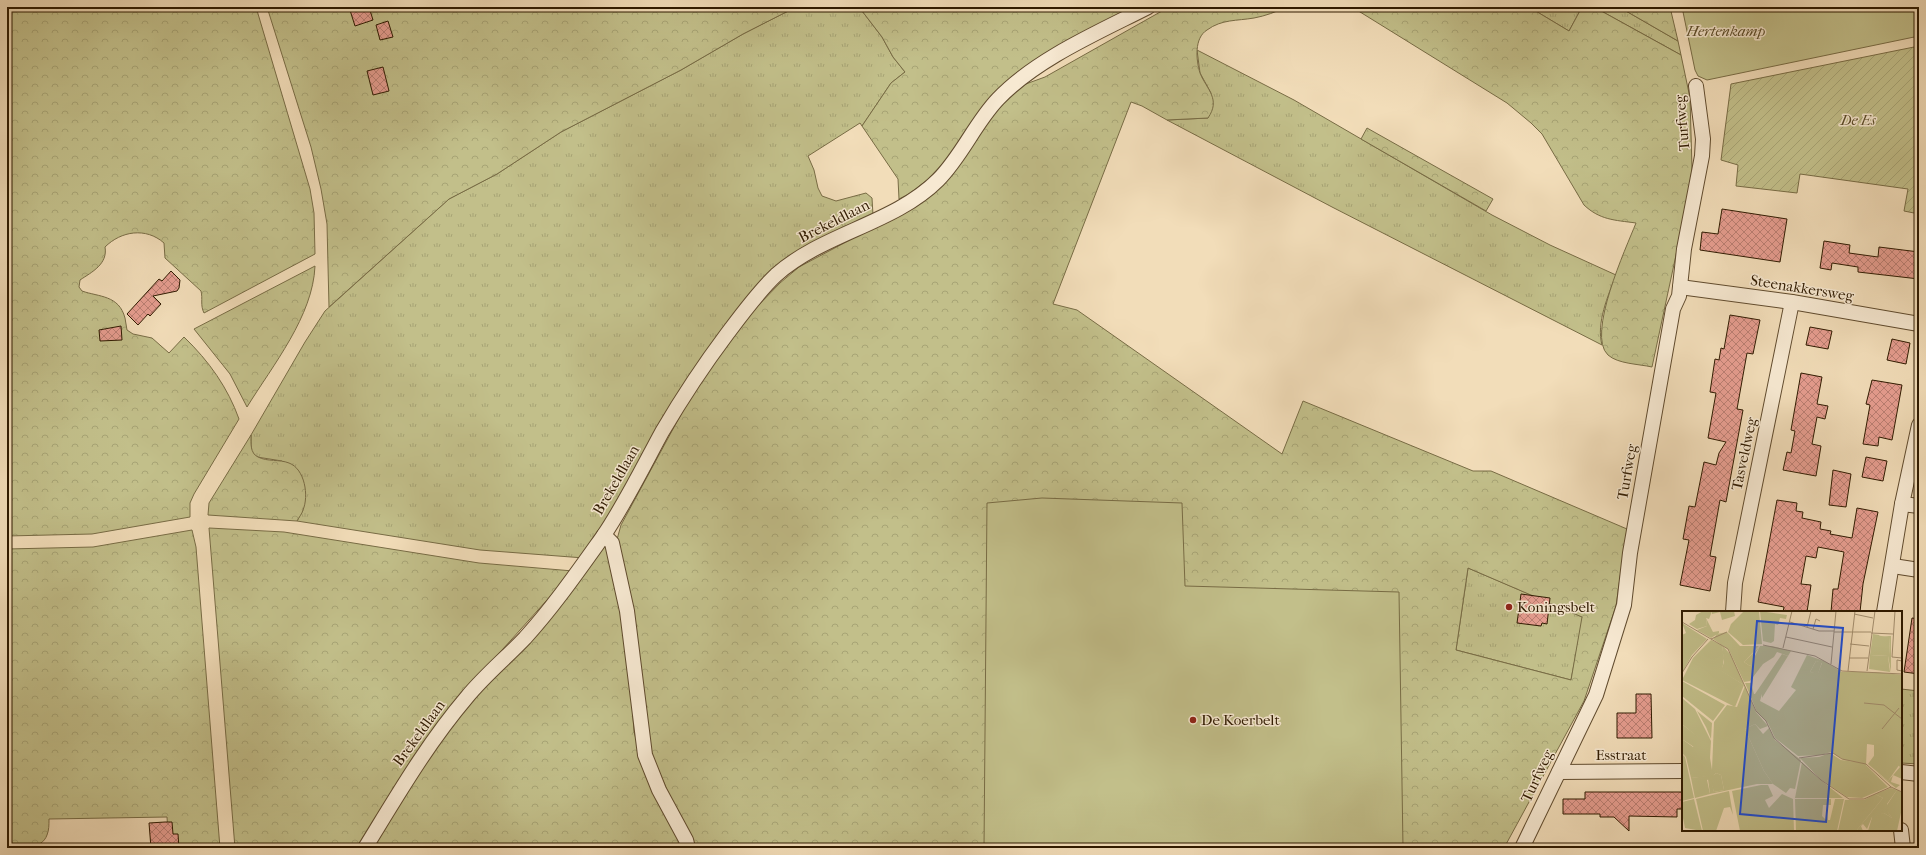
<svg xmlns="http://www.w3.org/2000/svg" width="1926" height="855" font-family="'IM FELL French Canon',serif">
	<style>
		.grass { fill: url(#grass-tufts); stroke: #786c45 }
		.forest { fill: url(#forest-crowns); stroke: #786c45; fill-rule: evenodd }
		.park { fill: #c2bf8a; stroke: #786c45 }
		.garden { fill: url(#garden-furrows); stroke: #786c45 }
		.building { fill: url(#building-cross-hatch); stroke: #2f1a00 }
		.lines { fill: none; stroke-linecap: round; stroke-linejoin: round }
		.minor-casing { stroke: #604b2e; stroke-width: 16 }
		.minor { stroke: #f7e9d2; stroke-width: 14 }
		.poi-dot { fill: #8f2418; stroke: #f7e9d2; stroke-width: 1.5 }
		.labels { text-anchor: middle; stroke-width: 3; stroke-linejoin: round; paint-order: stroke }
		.park-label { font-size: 15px; font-style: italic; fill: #5b4c29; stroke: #f7e9d2 }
		.street-label { font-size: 15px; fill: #2f1a00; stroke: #f7e9d2 }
		.poi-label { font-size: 15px; fill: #2f1a00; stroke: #f7e9d2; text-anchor: start }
		.inset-road { fill: none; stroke: #a48f6f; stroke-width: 1 }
		.view { fill: #1d4ed8; fill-opacity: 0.15; stroke: #1d4ed8; stroke-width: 2 }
		.inset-edge { fill: none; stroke: #2f1a00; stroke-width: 2 }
	</style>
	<defs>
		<pattern id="grass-tufts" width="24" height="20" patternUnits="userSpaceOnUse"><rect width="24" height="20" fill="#c2bf8a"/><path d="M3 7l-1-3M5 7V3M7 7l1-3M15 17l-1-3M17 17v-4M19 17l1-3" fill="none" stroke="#a7a475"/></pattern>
		<pattern id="forest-crowns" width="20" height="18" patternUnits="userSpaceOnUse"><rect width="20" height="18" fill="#c2bf8a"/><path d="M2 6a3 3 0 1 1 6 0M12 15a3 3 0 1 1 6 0" fill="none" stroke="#a7a475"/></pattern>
		<pattern id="garden-furrows" width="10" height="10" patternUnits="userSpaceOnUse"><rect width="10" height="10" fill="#c2bf8a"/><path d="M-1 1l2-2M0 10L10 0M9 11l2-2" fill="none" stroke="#a7a475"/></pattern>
		<pattern id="building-cross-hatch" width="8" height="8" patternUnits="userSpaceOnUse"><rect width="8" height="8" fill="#e69d90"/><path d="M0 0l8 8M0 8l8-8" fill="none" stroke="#bb7f73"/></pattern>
	</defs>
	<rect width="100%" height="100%" fill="#f2ddb9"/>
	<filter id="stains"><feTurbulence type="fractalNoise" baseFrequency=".005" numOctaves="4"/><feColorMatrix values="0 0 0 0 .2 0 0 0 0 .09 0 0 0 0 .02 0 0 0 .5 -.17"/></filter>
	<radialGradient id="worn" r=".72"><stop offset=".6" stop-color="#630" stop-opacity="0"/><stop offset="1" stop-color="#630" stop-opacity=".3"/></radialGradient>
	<g class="grass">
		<polygon points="796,7 859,7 882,37 893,57 905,72 891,83 862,126 860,123 808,156 814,170 818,188 822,196 836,201 866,193 872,198 873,215 790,257 621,496 584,558 480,550 297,521 303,510 282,461 257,457 251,451 251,435 305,342 325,311 449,199 497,174 561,132 681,70 743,34"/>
		<polygon points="1529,7 1582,7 1569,31"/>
		<polygon points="1594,7 1619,7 1678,41 1681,55"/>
		<path d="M1197 50 1294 100 1492 215 1550 245 1616 275C1608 296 1596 323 1602 345L1332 207 1167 120 1208 118 1211 93 1200 73Z"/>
		<polygon points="1468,568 1583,617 1571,680 1456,650"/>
		<polygon points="1901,689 1919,691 1919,764 1901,763"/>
	</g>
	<g class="forest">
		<path d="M7 7H256L310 189 314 213 315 254 204 313C200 305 203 299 201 291L165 258 164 243C146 227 121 231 105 247 108 264 92 272 80 280L79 287 82 291C99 297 119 295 125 318 126 322 126 326 127 330L133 334 152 338 169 353 184 337C209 361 228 388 239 419L194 494 190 503V517L92 534 7 536Z"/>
		<polygon points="267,7 796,7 743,34 681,70 561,132 497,174 449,199 329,307 327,224 321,189 311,147"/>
		<polygon points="859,7 1135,7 1055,49 927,180 909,194 899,199 898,179 862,126 891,83 905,72 893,57 882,37"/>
		<path d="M1169 7H1286C1276 12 1265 16 1254 18 1237 21 1222 19 1207 30 1194 38 1196 60 1200 73 1207 90 1221 99 1208 118L1167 120 1142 106 1131 102 1053 304 1077 310 1282 454 1303 401 1473 471H1491L1627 529 1616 606 1584 701 1504 848H692L649 748 616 543 621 525 699 381 750 314 780 283 799 267 893 217 1000 105 1023 85 1045 77ZM1468 568 1582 617 1571 680 1456 650Z"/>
		<path d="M1352 7H1529L1569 31 1582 7H1594L1681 55 1690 98 1692 169 1688 199 1652 367C1639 364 1618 364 1608 355 1586 335 1626 248 1636 223 1614 220 1600 220 1584 205L1542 134 1531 123 1507 103Z"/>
		<polygon points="1619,7 1670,7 1678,41"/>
		<polygon points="1367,128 1493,199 1486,211 1361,139"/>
		<path d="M315 266C313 316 273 365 247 407L230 374 194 329Z"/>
		<path d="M251 435C251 444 250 453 258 457 268 462 279 459 289 463 305 469 309 496 303 510 302 514 299 517 297 521L208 515 209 503Z"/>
		<polygon points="209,528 284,532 479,563 573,571 476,679 359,848 235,848"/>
		<path d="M192 530 196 547 220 848H169L167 817 49 819C49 825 49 830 47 835 42 850 19 848 7 848V549L93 547Z"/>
		<polygon points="606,544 629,655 634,732 643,762 680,840 682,848 369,848 420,765 596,551"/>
	</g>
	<g class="park">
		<polygon points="1682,7 1919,7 1919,36 1707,80 1698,76 1695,70"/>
		<polygon points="1042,498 1182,503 1185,586 1399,592 1403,848 984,848 987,503"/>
	</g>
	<polygon class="garden" points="1919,46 1919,214 1904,211 1908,189 1800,174 1797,193 1736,186 1738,165 1721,160 1731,84"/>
	<g class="building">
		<polygon points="349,7 369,7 373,20 355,26"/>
		<polygon points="388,21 393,37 380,40 376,25"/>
		<polygon points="383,67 389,91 373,95 367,71"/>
		<polygon points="1722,209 1787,219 1780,262 1700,250 1702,232 1718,234"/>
		<polygon points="1824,241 1850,245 1849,253 1878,257 1879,247 1919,252 1919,279 1858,272 1858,267 1832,263 1831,270 1820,268"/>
		<polygon points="171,271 180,280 179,288 177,291 153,296 161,304 150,316 148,314 138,325 127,314 159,279 162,281"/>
		<polygon points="1730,315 1760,320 1753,354 1747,353 1737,409 1743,410 1726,502 1720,500 1710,556 1716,557 1710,591 1680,585 1689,540 1683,539 1689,506 1695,507 1704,462 1716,465 1719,453 1726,442 1708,438 1716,393 1710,392 1715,359 1719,360 1721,348 1724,349"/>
		<polygon points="121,326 122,340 100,341 99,330"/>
		<polygon points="1810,327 1832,331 1828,349 1806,345"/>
		<polygon points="1892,339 1910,343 1906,364 1887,360"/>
		<polygon points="1801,373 1822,377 1817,404 1828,406 1825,419 1817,417 1812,444 1821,446 1816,476 1783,470 1787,452 1791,453 1795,431 1791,430"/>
		<polygon points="1872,380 1902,385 1892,440 1879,437 1878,446 1863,444 1870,405 1866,404"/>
		<polygon points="1866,457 1887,461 1883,481 1862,477"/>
		<polygon points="1833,470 1851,474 1846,507 1829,505"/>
		<polygon points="1777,500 1797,503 1796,511 1803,512 1802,518 1821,522 1820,529 1831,531 1830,534 1852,538 1857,508 1878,512 1863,584 1860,612 1831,612 1833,589 1838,589 1844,552 1818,547 1816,558 1806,556 1801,584 1811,585 1807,612 1783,612 1784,607 1758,602"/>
		<polygon points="1521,594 1550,598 1547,624 1542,623 1541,626 1517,623"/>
		<polygon points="1912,618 1919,619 1919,674 1904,672"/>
		<polygon points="1636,694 1651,694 1652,738 1617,738 1617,713 1636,713"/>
		<polygon points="1585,792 1683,792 1683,809 1677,809 1677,817 1629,816 1629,831 1614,817 1600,817 1600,814 1563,814 1563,799 1585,799"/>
		<polygon points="165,822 172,822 173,834 178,834 179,848 151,848 149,823"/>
	</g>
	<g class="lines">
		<g class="minor-casing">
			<g id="minor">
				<polyline points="1680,287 1792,302 1919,324"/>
				<polyline points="1902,504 1919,506"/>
				<polyline points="604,535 612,543 627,611 645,755 659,790 686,840 688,848"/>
				<polyline points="1893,566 1919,570"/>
				<polyline points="1733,612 1735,583 1792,302"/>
				<polyline points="1884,612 1902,504 1919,425"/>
				<polyline points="1559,772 1683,771"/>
				<polyline points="1901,772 1919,774"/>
				<polyline points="1901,830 1903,848"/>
				<path d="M365 848C397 796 427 744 467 697 485 675 506 658 525 638 554 606 579 570 604 535 626 502 643 467 662 432 682 398 703 366 727 334 742 314 758 292 776 275 823 233 894 224 938 180 962 156 975 123 998 99 1036 59 1099 32 1148 7"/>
				<polyline points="1522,848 1596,695 1624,605 1630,553 1673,309 1679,296 1684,249 1702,156 1703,139 1696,86"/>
			</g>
		</g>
		<use href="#minor" class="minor"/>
	</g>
	<g class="poi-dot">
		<circle cx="1509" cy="607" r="4"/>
		<circle cx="1193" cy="720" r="4"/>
	</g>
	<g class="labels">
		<g class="park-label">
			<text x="1726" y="36">Hertenkamp</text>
			<text x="1858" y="125">De Es</text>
		</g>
		<g class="street-label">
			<text transform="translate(1682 123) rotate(-95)" y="5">Turfweg</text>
			<text transform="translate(834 221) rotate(-27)" y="5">Brekeldlaan</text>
			<text transform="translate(1802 288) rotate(9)" y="5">Steenakkersweg</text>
			<text transform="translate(1744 454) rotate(-78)" y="5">Tasveldweg</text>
			<text transform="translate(1627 472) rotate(-80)" y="5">Turfweg</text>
			<text transform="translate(616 480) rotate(-60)" y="5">Brekeldlaan</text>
			<text transform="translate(419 733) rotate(-54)" y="5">Brekeldlaan</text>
			<text x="1621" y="760">Esstraat</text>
			<text transform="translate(1537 776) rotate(-65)" y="5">Turfweg</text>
		</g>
		<g class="poi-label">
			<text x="1517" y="612">Koningsbelt</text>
			<text x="1201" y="725">De Koerbelt</text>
		</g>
	</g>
	<g transform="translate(1682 611)">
		<rect width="220" height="220" fill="#f2ddb9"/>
		<path d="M21 0H30L27 8 24 7 25 15 15 18 7 13 13 9 14 4ZM40 34 49 44 62 74 39 60 42 51ZM78 35 72 44 75 46 68 55 62 51ZM100 43 106 45 80 87V83H73ZM188 44 206 45 208 61 187 58ZM134 50 140 51 136 63 128 61ZM73 113 81 123 87 117 93 129 119 149 113 178 108 177 104 182 91 173 82 160 63 118ZM1 114 19 128 12 136 0 128ZM34 162 39 164 42 179 32 181 28 168 25 169 28 183 13 187 9 167 32 164ZM209 177 215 179 205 193 206 201 210 207 202 202 195 204 190 206 185 218 181 213 179 215 181 220H174L201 187 193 183ZM12 188 20 220 3 217 0 202V191Z" fill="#c2bf8a"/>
		<path d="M24 7 31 21 37 20V22L29 27 15 19 25 15ZM0 12 25 28 10 44 0 62V24L4 22ZM45 21 58 35H77L62 51 68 55 78 35H90L109 40 106 45 95 41 92 46 81 53 68 70 62 71 47 39 31 28 35 23ZM191 23 197 24 208 44 207 26 200 25H209V61L206 45 188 44ZM29 29 40 34 42 47 40 60 62 74 53 96 0 69 11 47ZM125 44 142 50 160 61H193L220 64V67L173 112 220 134 192 148V134L185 133 184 154 206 176 180 187 165 186 138 168 118 147 137 146 148 142 159 149 182 152 162 149 149 141 139 144 116 145 93 127 86 112 75 101 63 72H69L72 83H80L78 90 97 100 114 79 109 76ZM134 50 140 52 136 62 128 61ZM0 70 43 94 31 110 0 85ZM63 75 74 101 86 115 78 118 73 113 63 118 82 160 91 173H75L28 183 26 168H29L32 181 42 179 39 164 34 162 31 165 9 167 4 146 0 142V128L11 136 18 128 0 113V87L13 98 29 130 28 147 30 159 32 111 45 94 55 96ZM15 100 30 112 29 128 24 116ZM0 143 3 146 12 187 0 190ZM220 147V168L211 164 209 171 218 174 214 177 186 155 206 170 218 156 215 153ZM120 151 134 165 161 187H113ZM79 174H86L91 185 83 189 87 197 100 183 111 188 112 220H58L50 180ZM215 179 220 181V197L215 220H186L191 203 202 202 210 207 203 197ZM47 180 51 204 48 196 42 197 34 220H21L14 188ZM193 183 201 187 174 220H156L163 189H182ZM113 188H149V194H141L140 205 144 209 145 203 146 209H148L153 188H162L155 220H114Z" fill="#c2bf8a" fill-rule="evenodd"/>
		<path d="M30 0H52L53 5 40 9 38 1 30 3ZM62 0H77L80 33 61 34 46 21 49 13ZM192 24 207 26 208 44 190 41ZM176 62 220 64V150L206 170 186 153 194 142 195 133 170 131 171 114 117 108 119 89H127L129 68 157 70 158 63 176 65Z" fill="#c2bf8a"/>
		<path d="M78 0 105 4 104 8 98 7 96 14 93 13 92 30 89 32 81 30Z" fill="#c2bf8a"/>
		<path class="inset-road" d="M213 0 210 46 220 47M172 3 191 7M0 11 46 38 74 100 84 110 92 127 139 169 167 188H182L209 176M108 11 137 20H152M125 16 129 0M131 18 134 8 138 10M152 21H189M189 22 211 23M104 26 150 36M29 28 45 21M168 33 187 35M81 34 133 45 160 60 220 63M101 37 110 0M167 47H186M220 50 215 49V59L220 60M149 53 154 0M166 60 173 0M185 60 193 0M0 62 10 46 26 28M182 92 202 94 220 108M200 118 217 97M117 147 151 142 160 148 184 153 209 176 220 181"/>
		<path class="view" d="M75 10 161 17 144 211 58 203Z"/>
		<rect width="220" height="220" class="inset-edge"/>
	</g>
	<rect width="1926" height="855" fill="none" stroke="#f2ddb9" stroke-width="24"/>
	<rect x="8" y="8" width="1910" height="839" fill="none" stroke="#2f1a00" stroke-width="2"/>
	<rect x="12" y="12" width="1902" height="831" fill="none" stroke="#2f1a00"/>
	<rect width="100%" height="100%" filter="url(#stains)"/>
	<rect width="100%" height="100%" fill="url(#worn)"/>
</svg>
